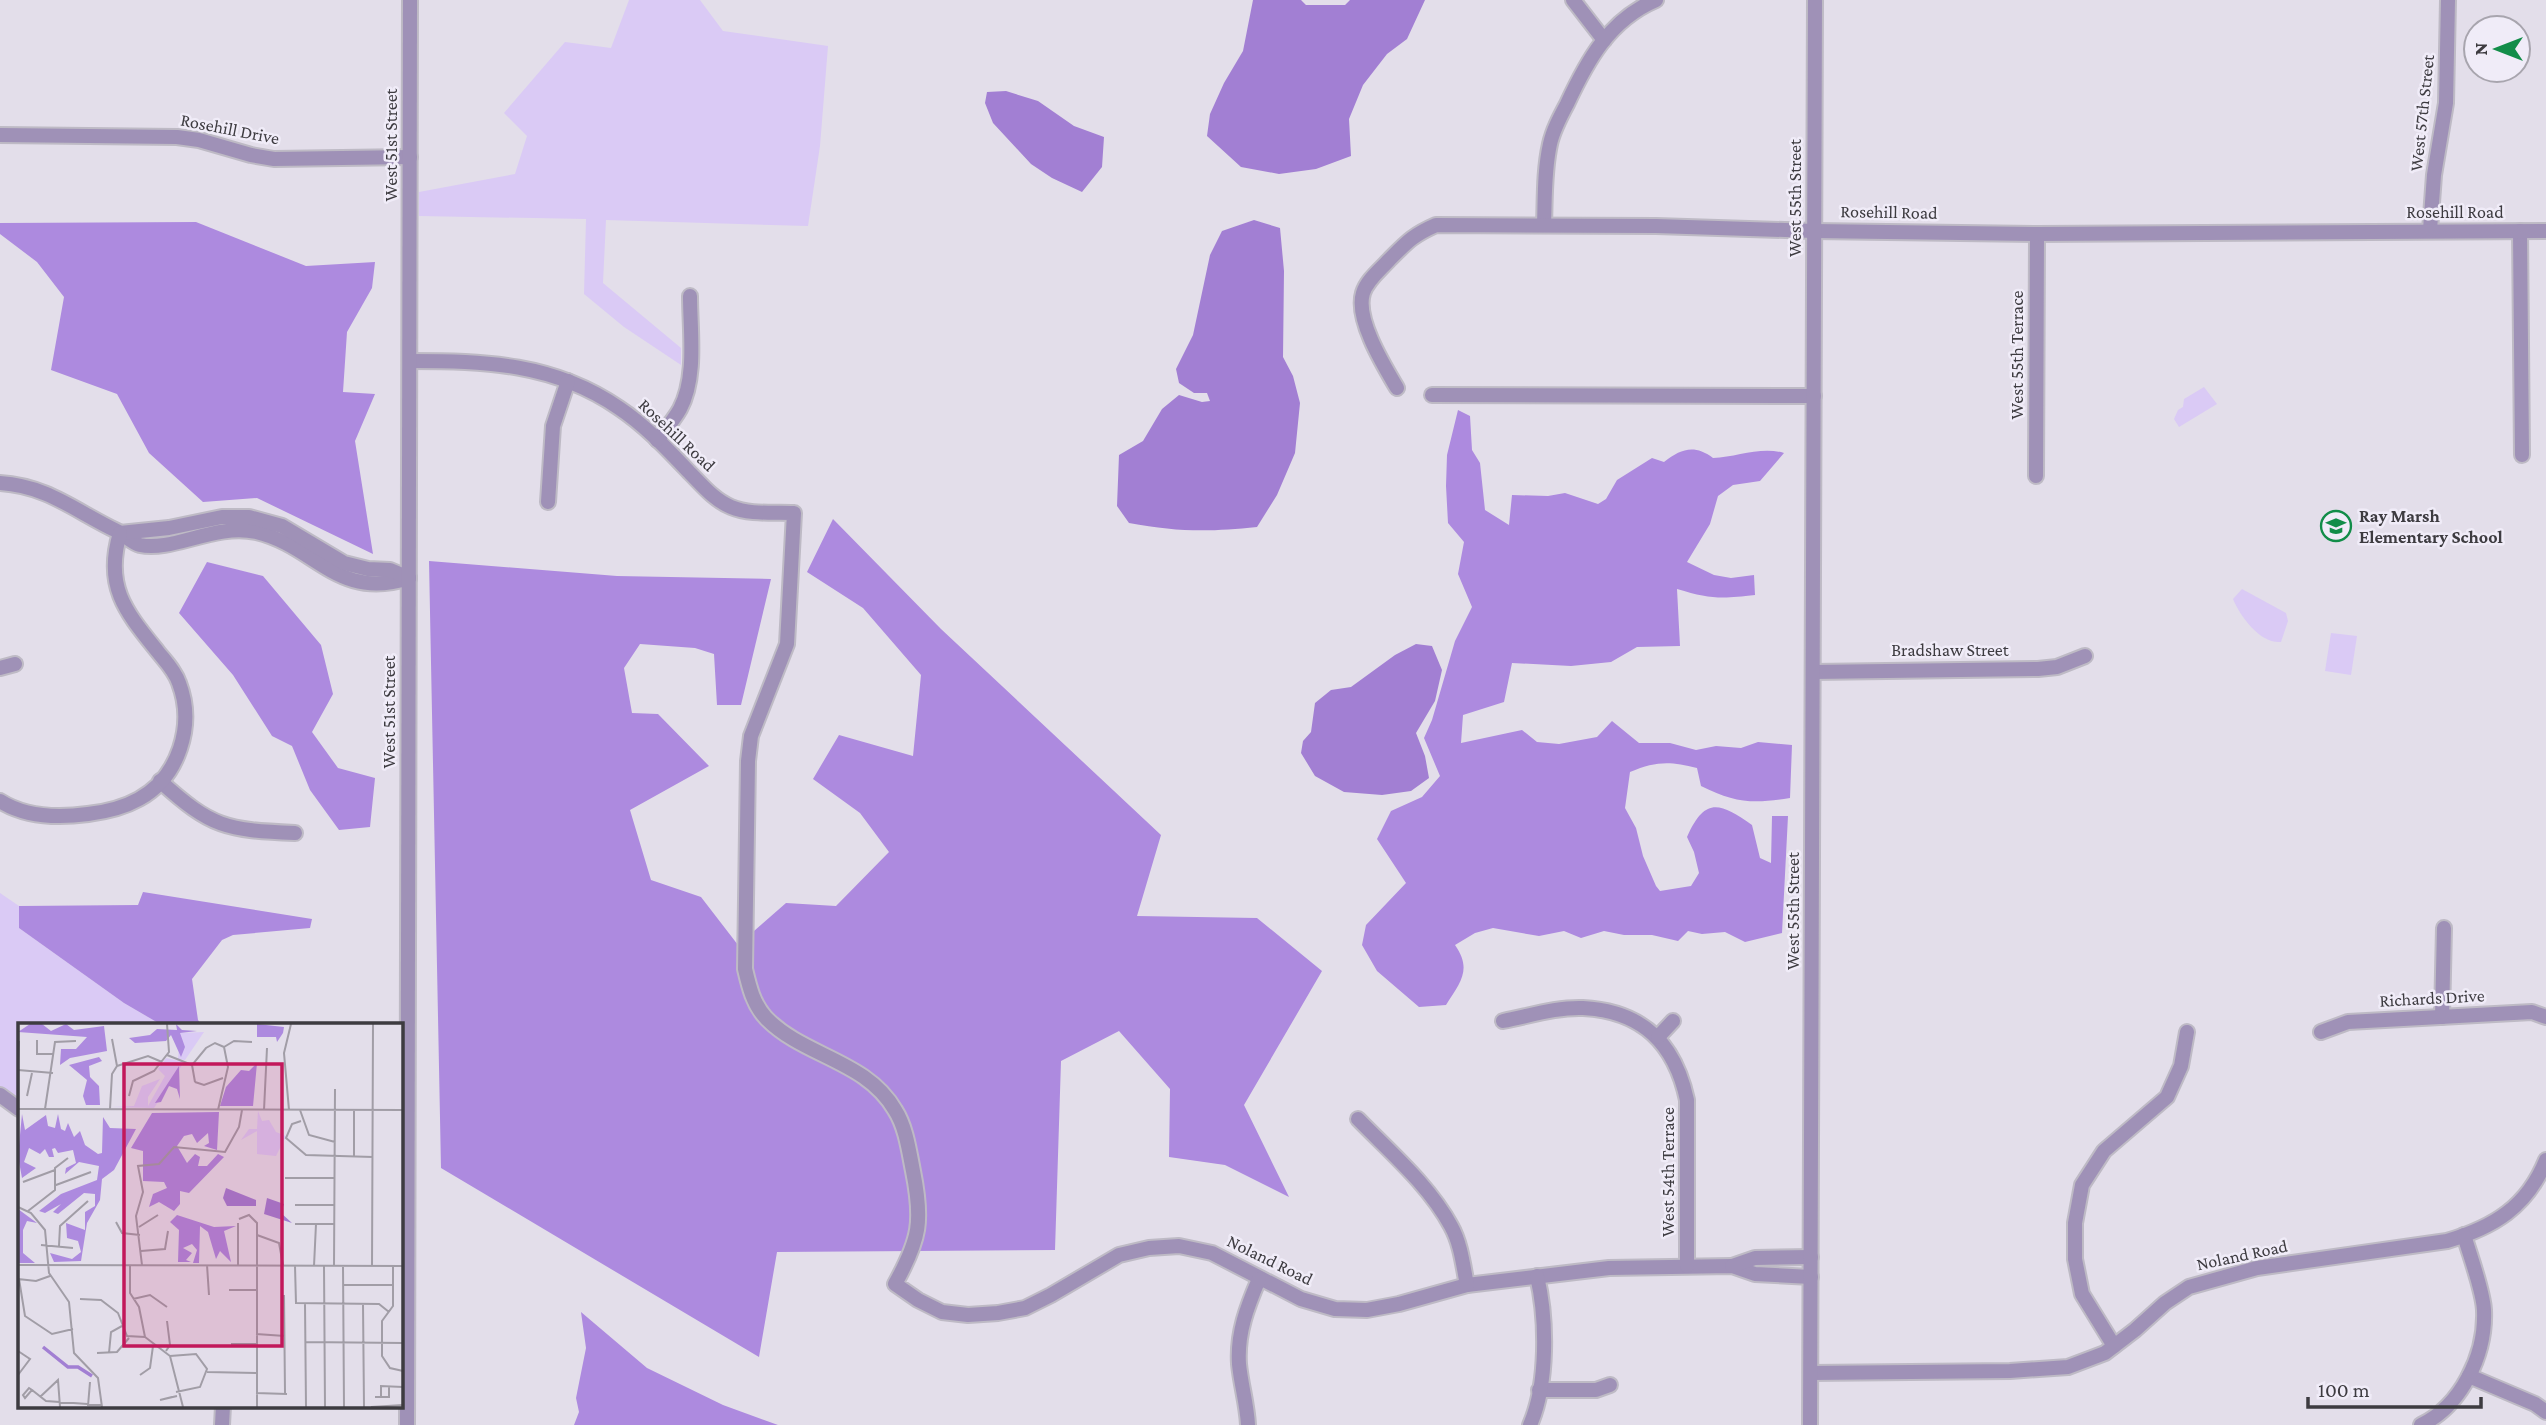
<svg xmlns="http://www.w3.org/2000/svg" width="2546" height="1425" font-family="'Crimson Pro',serif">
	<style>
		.green { fill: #dacaf5 }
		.forest { fill: #ad8adf }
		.water { fill: #a27fd3 }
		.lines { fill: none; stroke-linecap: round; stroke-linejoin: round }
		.minor-casing { stroke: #bebac5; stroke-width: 18 }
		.tertiary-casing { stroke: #bebac5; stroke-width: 18 }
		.minor { stroke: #9f91b7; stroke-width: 14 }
		.tertiary { stroke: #9f91b7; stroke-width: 14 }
		.labels { text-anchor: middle; stroke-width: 5; stroke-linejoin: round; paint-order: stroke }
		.street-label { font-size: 18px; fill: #3d3b40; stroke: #f0ecf8 }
		.poi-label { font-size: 18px; font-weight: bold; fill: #3d3b40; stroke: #f0ecf8; text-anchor: start }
		.inset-river { fill: none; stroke: #a27fd3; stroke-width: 3.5 }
		.inset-road { fill: none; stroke: #a19da6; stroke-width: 2 }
		.view { fill: #c2185b; fill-opacity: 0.15; stroke: #c2185b; stroke-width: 3.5 }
		.inset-edge { fill: none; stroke: #3d3b40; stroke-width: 3.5 }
	</style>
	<rect width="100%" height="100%" fill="#e3deea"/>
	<g class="green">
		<polygon points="629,0 700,0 723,31 828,46 820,146 808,226 606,220 603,283 681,348 681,365 624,327 584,294 586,219 419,216 419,192 515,174 527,136 504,113 565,42 611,48"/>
		<polygon points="2204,387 2217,404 2179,427 2174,419 2178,410 2183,407 2184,399"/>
		<path d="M2242 589 2286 613 2288 621 2281 642C2260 644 2240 616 2233 599Z"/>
		<polygon points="2331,633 2357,636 2351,675 2325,671"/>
		<polygon points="0,893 19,906 19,928 124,1003 160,1024 19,1024 19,1101 0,1087"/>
	</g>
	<g class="forest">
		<polygon points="196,222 306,266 375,262 372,288 347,332 343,392 375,394 355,441 373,554 257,498 203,502 149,453 117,394 51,370 64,297 37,262 0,234 0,223"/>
		<path d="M1458 410 1470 416 1472 450 1480 463 1485 510 1509 525 1512 495 1548 496 1565 493 1598 504 1606 499 1617 480 1652 458 1664 462C1681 449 1694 444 1713 458 1737 457 1761 446 1784 453L1760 481 1733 485 1718 496 1710 524 1687 562 1714 575 1731 578 1754 575 1755 595C1721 599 1710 599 1677 589L1680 646 1637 647 1611 662 1571 666 1512 663 1504 702 1463 715 1461 743 1522 730 1537 742 1559 744 1597 737 1612 721 1639 743H1670L1696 750 1716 746 1741 748 1758 742 1792 745 1790 798C1753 804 1735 803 1701 786L1697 768C1670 761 1656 761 1630 772L1625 808 1636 828 1643 856 1656 886 1660 891 1691 886 1699 873 1694 852 1687 837C1705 797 1719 802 1752 825L1760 858 1771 863 1772 816H1788L1782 933 1745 942 1725 932 1702 934 1688 931 1678 941 1652 935H1624L1604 931 1581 938 1564 931 1539 936 1493 928 1475 933 1455 945C1472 969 1461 982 1446 1005L1419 1007 1377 971 1362 945 1366 925 1406 883 1377 839 1391 811 1422 797 1440 776 1424 738 1432 720 1455 641 1472 607 1458 574 1464 542 1448 523 1446 486 1447 455Z"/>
		<polygon points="833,519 941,629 1161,835 1137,916 1257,918 1322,971 1244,1105 1289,1197 1225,1165 1169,1157 1170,1089 1119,1031 1061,1061 1055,1250 777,1252 759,1357 441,1168 429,561 617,576 771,579 741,705 717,705 714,654 695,648 640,644 624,668 632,713 658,714 709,766 630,810 651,880 701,897 738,945 786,903 836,906 889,852 860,813 813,779 839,735 913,756 921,675 863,608 807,572"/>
		<polygon points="207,562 263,576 321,645 333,694 312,732 338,768 375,778 370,827 339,830 310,790 292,746 272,736 233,675 179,613"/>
		<polygon points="143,892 312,919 310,928 233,935 222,940 192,979 198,1020 201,1024 160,1024 124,1003 19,928 19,906 138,905"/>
		<polygon points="581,1312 647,1368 723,1405 778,1425 574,1425 579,1412 576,1398 586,1348"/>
	</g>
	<g class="water">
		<polygon points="1253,0 1301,0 1306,5 1345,5 1350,0 1425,0 1407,39 1387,54 1363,85 1349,119 1351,156 1316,169 1279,174 1241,167 1207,136 1210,114 1224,83 1243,51"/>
		<polygon points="1006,91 1038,101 1074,126 1104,137 1102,167 1082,192 1052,178 1031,164 993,123 985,103 987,92"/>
		<path d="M1254 220 1280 228 1284 271 1283 357 1293 376 1300 403 1295 453 1277 495 1257 527C1209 532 1177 532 1129 523L1117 506 1119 455 1143 441 1162 409 1179 395 1202 402 1210 401 1207 393H1194L1179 383 1176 369 1193 335 1210 255 1222 231Z"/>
		<polygon points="1416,644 1432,646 1442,670 1435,701 1416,733 1425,756 1429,778 1411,791 1382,795 1344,792 1315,776 1301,753 1303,741 1311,732 1315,703 1331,690 1351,687 1395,655"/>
	</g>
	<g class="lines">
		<g class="minor-casing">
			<g id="minor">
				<polyline points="1573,0 1604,40"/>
				<polyline points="0,135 177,137 199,140 251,155 274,159 410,157"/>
				<path d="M1544 225C1545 198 1544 171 1550 144 1553 130 1560 117 1567 104 1587 61 1609 20 1656 0"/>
				<polyline points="2430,230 2434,175 2446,103 2448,0"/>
				<polyline points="2520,231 2522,455"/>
				<path d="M410 361C485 361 554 363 619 408 646 426 668 450 690 473 702 485 714 500 731 507 750 515 774 512 794 513L787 644 751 736 748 761 745 969C749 986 753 1004 766 1018 804 1057 866 1060 895 1110 906 1127 909 1151 913 1171 923 1221 920 1239 895 1284L918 1300 942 1312 968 1315 998 1313 1025 1308 1051 1295 1119 1255 1149 1248 1179 1246 1212 1253 1301 1299 1335 1309 1367 1310 1399 1304 1467 1285 1609 1268 1732 1266 1755 1274 1811 1277"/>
				<path d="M1397 388C1384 366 1355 319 1363 293 1367 280 1380 270 1389 260 1407 242 1413 235 1436 225L1656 226 1814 231"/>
				<polyline points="1432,395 1814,396"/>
				<path d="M657 440C665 430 674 420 680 409 697 377 690 331 690 296"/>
				<polyline points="2036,476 2037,234"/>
				<path d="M0 483C48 486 75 511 117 531 125 535 132 543 140 545 173 552 215 523 256 532 316 546 337 601 409 578"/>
				<polyline points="548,502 553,426 568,381"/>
				<polyline points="120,533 169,528 222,517 249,517 282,526 344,563 368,569 390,570 409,578"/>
				<polyline points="0,668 15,664"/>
				<polyline points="1813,672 2038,669 2057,667 2085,656"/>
				<path d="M160 781C212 828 226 830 295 833"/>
				<path d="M0 801C25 817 59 818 88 814 105 812 123 808 139 799 179 777 195 725 179 683 175 671 166 662 158 652 126 612 104 587 120 533"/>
				<polyline points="2442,1017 2444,928"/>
				<path d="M1503 1021C1529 1016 1557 1007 1583 1008 1643 1011 1675 1044 1687 1100V1266"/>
				<polyline points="2321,1032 2348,1022 2532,1012 2546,1017"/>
				<polyline points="1658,1037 1673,1021"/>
				<polyline points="0,1095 19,1109"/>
				<path d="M1358 1119C1390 1152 1429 1185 1451 1226 1461 1244 1463 1265 1467 1285"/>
				<polyline points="1732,1266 1755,1258 1811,1257"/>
				<polyline points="2114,1346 2082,1294 2075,1259 2075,1223 2082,1185 2104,1151 2167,1097 2181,1066 2187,1032"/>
				<path d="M1811 1373 2010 1371 2068 1367 2105 1353 2135 1330 2165 1303 2189 1287 2257 1268 2447 1241C2494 1227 2527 1207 2546 1160"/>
				<polyline points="2469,1376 2535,1404 2546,1412"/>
				<polyline points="1539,1390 1596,1390 1610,1385"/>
				<polyline points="222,1425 223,1406"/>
				<path d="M1248 1425C1247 1404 1241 1385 1239 1364 1237 1333 1247 1307 1259 1279"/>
				<path d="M1530 1425C1548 1384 1547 1319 1537 1276"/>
				<path d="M2421 1425C2461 1406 2486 1355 2484 1310 2483 1290 2470 1256 2464 1235"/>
			</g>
		</g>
		<g class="tertiary-casing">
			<g id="tertiary">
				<polyline points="1814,231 2037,234 2546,231"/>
				<polyline points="407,1425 410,0"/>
				<polyline points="1810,1425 1815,0"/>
			</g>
		</g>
		<use href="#minor" class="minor"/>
		<use href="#tertiary" class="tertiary"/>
	</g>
	<defs>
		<g id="school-ring" transform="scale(1.575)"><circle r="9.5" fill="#f0ecf8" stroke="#128d49" stroke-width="1.5"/><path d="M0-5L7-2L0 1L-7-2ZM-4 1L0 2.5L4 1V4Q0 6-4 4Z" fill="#128d49"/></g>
	</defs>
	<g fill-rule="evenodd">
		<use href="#school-ring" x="2336" y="526"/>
	</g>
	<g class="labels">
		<g class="street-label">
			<text transform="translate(2422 113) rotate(-84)" y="6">West 57th Street</text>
			<text transform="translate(230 129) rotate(11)" y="6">Rosehill Drive</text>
			<text transform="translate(391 145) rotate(-90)" y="6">West 51st Street</text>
			<text transform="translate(1795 198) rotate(-90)" y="6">West 55th Street</text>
			<text transform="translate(1889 212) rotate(1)" y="6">Rosehill Road</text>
			<text x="2455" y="218">Rosehill Road</text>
			<text transform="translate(2017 355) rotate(-90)" y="6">West 55th Terrace</text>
			<text transform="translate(677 435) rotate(43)" y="6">Rosehill Road</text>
			<text x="1950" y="656">Bradshaw Street</text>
			<text transform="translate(389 712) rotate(-90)" y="6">West 51st Street</text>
			<text transform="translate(1793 911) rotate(-90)" y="6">West 55th Street</text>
			<text transform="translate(2432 998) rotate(-3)" y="6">Richards Drive</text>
			<text transform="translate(1668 1172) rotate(-90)" y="6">West 54th Terrace</text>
			<text transform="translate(2242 1255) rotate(-12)" y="6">Noland Road</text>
			<text transform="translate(1270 1260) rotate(26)" y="6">Noland Road</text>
		</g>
		<g class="poi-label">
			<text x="2359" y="522">Ray Marsh<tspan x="2359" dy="21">Elementary School</tspan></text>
		</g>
	</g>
	<g transform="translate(18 1023)">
		<rect width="385" height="385" fill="#e3deea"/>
		<path d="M186 9 167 37 160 36 162 10ZM148 35 166 39 136 85 94 84 116 83 124 63 142 56 130 74V83L147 53 140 46ZM240 88 244 98 251 97 258 109 268 113 258 133 239 131V108L223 117 231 106H239Z" fill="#dacaf5"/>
		<path d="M12 1H24L33 8 48 1 56 7 86 3 89 28 52 35 42 42 43 26H58L69 14 0 9ZM158 1 164 7 179 8 162 10 167 24 163 34 153 12 148 18 117 20 111 15 132 12 139 6 159 7ZM239 1 266 4 265 10 259 19 258 14H239ZM81 34 84 38 71 43 72 54 81 63 82 82H68L65 73 69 57 51 42ZM239 40 235 83H202L208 64 223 47 231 48ZM161 43 162 76 159 66 151 63 143 79 137 80ZM201 89 199 127 186 123 191 120 190 110 179 120 174 111 166 113 159 123 169 140 177 131 182 134 180 143H189L200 131 206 134 171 170 162 168V181L156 188 141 179 131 184 135 171 149 165 146 159 125 158V128L113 125 134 90ZM4 91 7 107 28 92 30 103 37 105 40 91 43 106 47 108 50 100 56 114 62 108 67 122 80 131 84 130 85 94 92 105 118 106 96 147 84 156 82 177 69 200 63 238 36 239 32 230 54 236 63 229 60 218 49 215 48 200 67 207V189L77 183V171L66 170 40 191 35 189 43 181 27 190 21 188 43 171 79 157 81 143 61 139 47 151 48 145 58 140 55 127 40 130 37 125 34 126 36 134H31L27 126 22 131 11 125 6 139 18 145 4 155 0 133ZM0 186 19 200 9 198 5 207V230L17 240H0ZM159 192 196 204 218 203 206 208 213 239 202 228 198 236 190 209 182 203 181 240H175L179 227 174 221 165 225 174 230 168 237 173 239H160L161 207 152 199Z" fill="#ad8adf"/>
		<path d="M208 165 238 177V183H209L205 175ZM249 175 266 181 263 190 274 200 246 191Z" fill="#a27fd3"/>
		<path class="inset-river" d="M25 324 50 344H60L74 353"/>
		<path class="inset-road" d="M94 16 99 43M19 17V31H35M206 24 216 18 234 19M149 32 174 42M0 41 1 18M99 43 130 33 144 39M0 47 35 50M177 59 174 42 188 25 197 20 206 24M177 59 186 62 205 55M9 73 14 50M111 73 115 58 136 48 151 29 149 1M0 86 385 87M27 86 37 19 58 18M92 86 94 51 99 43M200 87 210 44 206 24M246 87 249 25M271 87 266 30 273 1M282 87 291 112 317 119M283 98 274 101 268 115 288 132 355 134M336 134V87M267 155H316M5 159 37 147M38 162 73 149M277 182H316M0 184 13 190 27 207 31 250 51 279 56 330 80 355 84 384M10 188 37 167V145L50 135M221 196 231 192 239 200V384M98 199 104 210 122 212M277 201H316M121 204 140 192M239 212 261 220 265 242M23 222 55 225M41 223 42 203 70 178M123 228 147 226 150 208M0 242 385 243M112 242V270L121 284 127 314 152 333 165 384M124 242 118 193 125 169 120 143 141 141 156 124 207 129 221 104 224 87M189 242 191 272M220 242V200M277 243 278 280 361 281 371 289M296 243 298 201M306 243 307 384M316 243 317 66M325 243 326 384M354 243 355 1M375 243V283L364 298V333L372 345 385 348M0 256 18 258 32 253M1 256 7 293 34 311 55 306M326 262H375M211 267H238M266 272 267 370M62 276 83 277 100 290 109 313 127 314M115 276 132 272 149 284M287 281 288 384M345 281 346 384M238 311 267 313M287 319 385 320M213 321H238M0 328 12 336 0 352M148 328 152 322 149 298M79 330 99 329 111 315M91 330 93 309 104 303M152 333 178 331 189 346 182 364 158 369M189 349 238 350M122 352 132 345 135 323M11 365 14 367 7 375 5 372ZM14 367 28 378 83 382M238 370 269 371M22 374 40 357 42 384M154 374 142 377 159 373M357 374H371V363M363 374V363L385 364M70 383 72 359M353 384 385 382"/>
		<path class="view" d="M106 41H264V323H106Z"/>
		<rect width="385" height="385" class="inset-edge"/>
	</g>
	<g transform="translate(2497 49) rotate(270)"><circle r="33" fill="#f0ecf8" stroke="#a8a5ae" stroke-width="2"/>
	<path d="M0-5L12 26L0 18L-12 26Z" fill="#128d49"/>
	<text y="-10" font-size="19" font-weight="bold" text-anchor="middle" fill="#3d3b40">N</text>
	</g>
	<path d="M2308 1397v10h173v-10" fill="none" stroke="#3d3b40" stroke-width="3.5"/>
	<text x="2318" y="1397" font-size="21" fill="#3d3b40" stroke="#f0ecf8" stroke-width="5" paint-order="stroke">100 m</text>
</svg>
